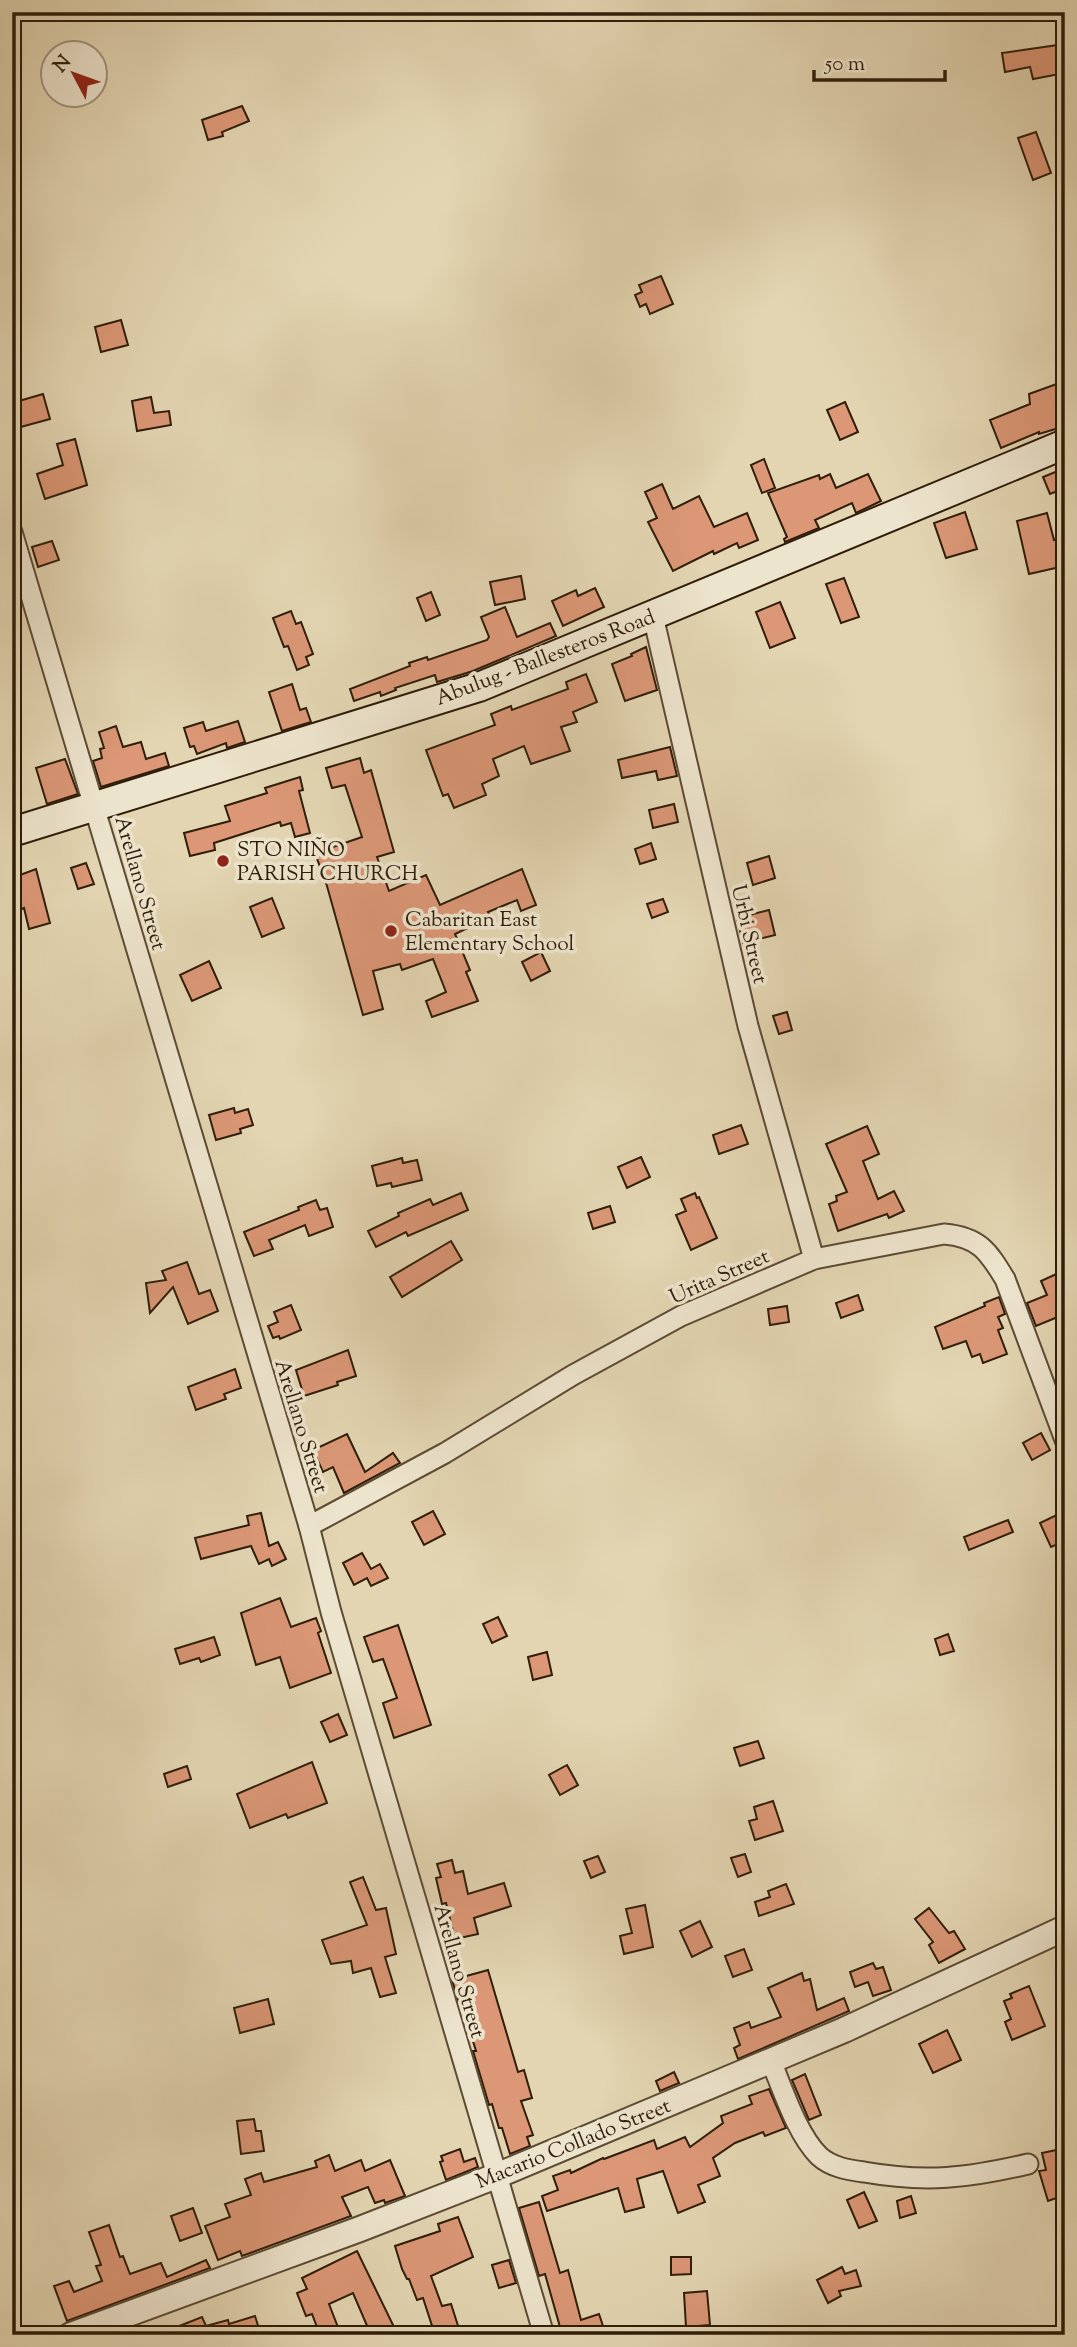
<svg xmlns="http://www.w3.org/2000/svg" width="1077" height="2347" font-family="'Sorts Mill Goudy',serif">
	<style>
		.building { fill: #db9776; stroke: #2f1d0a; stroke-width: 2 }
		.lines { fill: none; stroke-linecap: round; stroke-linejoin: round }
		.minor-casing { stroke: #5c4b34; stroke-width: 23 }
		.tertiary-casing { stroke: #5c4b34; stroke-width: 28 }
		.secondary-casing { stroke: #2f1d0a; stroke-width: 32 }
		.minor { stroke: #ede4cd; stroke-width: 19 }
		.tertiary { stroke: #ede4cd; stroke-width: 24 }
		.secondary { stroke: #ede4cd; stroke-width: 28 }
		.poi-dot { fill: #8f2418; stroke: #ede4cd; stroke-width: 2.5 }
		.labels { text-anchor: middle; stroke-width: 7; stroke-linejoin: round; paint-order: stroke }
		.street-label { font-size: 21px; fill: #2f1d0a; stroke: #ede4cd }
		.poi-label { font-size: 21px; fill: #2f1d0a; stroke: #ede4cd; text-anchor: start }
	</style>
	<rect width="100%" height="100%" fill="#e3d5b2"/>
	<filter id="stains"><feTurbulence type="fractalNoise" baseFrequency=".00286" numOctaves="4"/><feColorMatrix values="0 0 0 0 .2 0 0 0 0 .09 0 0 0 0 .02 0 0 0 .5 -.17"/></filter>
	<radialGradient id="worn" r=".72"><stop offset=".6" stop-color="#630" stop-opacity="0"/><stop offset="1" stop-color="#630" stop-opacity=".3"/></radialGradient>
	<g class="building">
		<polygon points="1065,44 1065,73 1033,79 1030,67 1005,72 1002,53"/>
		<polygon points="242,106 249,121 222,132 223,136 208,140 202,120"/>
		<polygon points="1036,132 1051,173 1033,180 1018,138"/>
		<polygon points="661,276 673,304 650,314 646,304 640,307 635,295 642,292 639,285"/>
		<polygon points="121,320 128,345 101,352 95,327"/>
		<polygon points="1065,381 1065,419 1060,421 1062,427 1039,434 1039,432 1001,448 990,420 1030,404 1029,394"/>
		<polygon points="43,394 50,419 17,428 12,403"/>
		<polygon points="151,397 154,413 169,411 171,425 137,431 132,401"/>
		<polygon points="845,402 858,432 840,440 827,410"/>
		<polygon points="75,439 87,485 45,499 37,474 63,465 57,444"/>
		<polygon points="764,459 775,488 762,493 751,465"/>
		<polygon points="1065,468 1065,488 1050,494 1043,477"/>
		<polygon points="830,474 836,488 868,474 881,501 856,513 852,503 815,520 819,528 785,542 784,539 787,537 768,493 819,475 820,479"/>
		<polygon points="662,484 673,509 699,496 714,527 747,513 758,540 739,548 737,543 714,554 713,551 673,571 648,522 657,518 645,492"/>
		<polygon points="965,512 977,549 946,558 934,523"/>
		<polygon points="1047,513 1054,540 1065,538 1065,552 1057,553 1060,567 1029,574 1017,521"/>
		<polygon points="52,541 59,560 38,567 32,547"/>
		<polygon points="521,576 525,599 495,605 490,582"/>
		<polygon points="844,578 859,617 841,623 826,584"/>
		<polygon points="595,588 604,607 563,626 552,601 576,590 578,596"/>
		<polygon points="431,592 440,615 426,621 417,598"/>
		<polygon points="780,602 795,638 770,648 756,612"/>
		<polygon points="505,607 517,637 550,623 556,636 473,671 437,682 435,675 395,688 396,690 381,696 380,692 354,701 350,689 410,666 409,663 427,657 428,660 487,640 489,637 481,617"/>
		<polygon points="291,611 296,624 301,622 313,654 306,657 309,665 297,670 288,646 284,647 273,618"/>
		<polygon points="646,647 657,690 625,701 612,664 632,656 631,654"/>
		<polygon points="586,674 597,702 573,712 577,722 561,727 570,751 531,764 524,746 493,759 499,776 482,784 486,795 454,808 448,794 443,796 426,750 495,725 491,714 511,706 512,710 568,689 566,682"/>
		<polygon points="292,684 300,710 306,708 311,722 282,731 269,692"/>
		<polygon points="238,721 245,742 227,748 226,743 197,754 194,746 190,747 184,728 203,722 206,731"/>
		<polygon points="116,726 123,747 141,742 146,759 165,753 169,766 101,787 93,761 102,758 100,749 104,748 99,732"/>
		<polygon points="670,747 677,776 658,780 656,771 622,778 618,760"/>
		<polygon points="360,758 364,773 371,770 394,852 377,857 389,891 426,875 440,905 522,869 536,905 521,911 517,900 488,912 491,917 455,934 470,970 466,972 478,1001 432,1017 426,1001 446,992 433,959 402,970 400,964 373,971 383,1009 363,1015 327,886 315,853 362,837 345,785 332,788 326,768"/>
		<polygon points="65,759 78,794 47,804 36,768"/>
		<polygon points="300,777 303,790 299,791 310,833 295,837 291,823 281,826 280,822 214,843 215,850 190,856 184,833 230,821 225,806 267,793 265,788"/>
		<polygon points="674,804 678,822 653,828 649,810"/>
		<polygon points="651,843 656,859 640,864 635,849"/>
		<polygon points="769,856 775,878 753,885 747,863"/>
		<polygon points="86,863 94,884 78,889 71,868"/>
		<polygon points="36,869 50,923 29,929 24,908 12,913 12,878"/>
		<polygon points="272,898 284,928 262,937 250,907"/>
		<polygon points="663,899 668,912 652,918 647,904"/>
		<polygon points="769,910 775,935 743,943 737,918"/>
		<polygon points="541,952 550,971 531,981 522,962"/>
		<polygon points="209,961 221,988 192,1001 180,975"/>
		<polygon points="787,1012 792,1030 779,1034 773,1016"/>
		<polygon points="234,1108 235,1113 248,1109 253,1125 240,1129 241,1133 216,1140 209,1115"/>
		<polygon points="741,1125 748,1144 719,1154 713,1135"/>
		<polygon points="867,1126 879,1154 863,1161 878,1199 894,1191 904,1211 889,1218 887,1214 838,1231 829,1204 837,1201 836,1196 847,1192 826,1144"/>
		<polygon points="641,1157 650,1177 627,1188 618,1167"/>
		<polygon points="402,1158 403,1163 417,1160 422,1180 392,1187 391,1183 377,1186 372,1166"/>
		<polygon points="461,1193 468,1210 408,1236 406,1232 376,1247 368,1231 399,1216 398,1213 430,1199 433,1205"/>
		<polygon points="695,1193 697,1198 699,1197 717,1238 691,1250 676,1215 686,1211 681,1199"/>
		<polygon points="316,1200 320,1210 327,1208 333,1227 309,1236 305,1225 269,1240 273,1249 254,1256 244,1232 299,1210 298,1207"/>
		<polygon points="610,1206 615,1222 593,1229 588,1213"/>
		<polygon points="451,1241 462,1260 402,1297 390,1277"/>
		<polygon points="187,1262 199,1294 210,1290 218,1311 188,1324 173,1287 150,1313 146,1283 166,1280 162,1271"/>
		<polygon points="1065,1270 1065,1314 1036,1326 1027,1303 1047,1295 1041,1281"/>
		<polygon points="858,1295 863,1310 841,1318 836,1303"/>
		<polygon points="999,1297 1005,1314 998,1317 1003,1328 998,1330 1007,1354 983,1363 980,1354 972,1357 966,1341 943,1349 935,1327 985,1306 984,1303"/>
		<polygon points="291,1305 301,1330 280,1339 279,1336 273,1338 268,1326 278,1322 274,1312"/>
		<polygon points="787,1306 789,1322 770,1325 768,1309"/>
		<polygon points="348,1350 356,1376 337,1382 338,1385 304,1396 296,1370"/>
		<polygon points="235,1369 241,1388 224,1394 226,1399 196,1410 188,1387"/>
		<polygon points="1041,1433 1050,1450 1032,1460 1023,1443"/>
		<polygon points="347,1434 365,1472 393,1453 400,1463 344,1493 333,1467 323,1472 313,1450"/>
		<polygon points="433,1511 445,1534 424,1545 412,1522"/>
		<polygon points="1065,1511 1065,1541 1051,1547 1040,1523"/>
		<polygon points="261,1513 269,1546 278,1542 286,1559 272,1566 269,1559 259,1564 251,1546 201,1559 195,1538 249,1525 247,1516"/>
		<polygon points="1008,1520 1013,1532 969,1550 964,1537"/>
		<polygon points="362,1553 371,1569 380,1564 388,1578 371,1586 367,1578 354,1585 343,1563"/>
		<polygon points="280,1598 291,1627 316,1618 321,1631 318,1633 331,1673 290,1688 280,1657 256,1665 241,1613"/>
		<polygon points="498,1617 507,1636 492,1643 483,1624"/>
		<polygon points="398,1625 431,1725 394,1738 383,1703 397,1698 383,1659 373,1662 364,1637"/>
		<polygon points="948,1634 954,1651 940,1655 935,1639"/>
		<polygon points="214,1637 220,1655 201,1662 199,1658 180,1664 175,1649"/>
		<polygon points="547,1652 552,1675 533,1680 528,1657"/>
		<polygon points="338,1714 347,1735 330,1742 321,1722"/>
		<polygon points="758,1741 764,1758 740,1766 734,1748"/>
		<polygon points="312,1762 327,1803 288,1818 286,1814 250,1828 237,1794"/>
		<polygon points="567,1765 578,1785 560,1795 549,1775"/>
		<polygon points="187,1766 191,1779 168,1787 164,1774"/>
		<polygon points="773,1801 783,1831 755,1840 749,1821 757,1819 754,1807"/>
		<polygon points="745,1854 751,1872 738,1877 731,1858"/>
		<polygon points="598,1856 605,1872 591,1878 584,1861"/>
		<polygon points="452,1860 455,1873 463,1871 468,1894 504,1883 511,1906 474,1918 478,1934 455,1939 446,1903 442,1904 436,1878 441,1877 437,1864"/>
		<polygon points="363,1877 376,1910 386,1908 396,1954 385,1957 396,1993 380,1997 371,1968 353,1973 351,1961 331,1964 322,1940 367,1925 350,1882"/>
		<polygon points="786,1884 794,1904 759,1916 755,1902 770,1897 768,1891"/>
		<polygon points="645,1905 653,1947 624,1954 620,1936 632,1933 626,1909"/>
		<polygon points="929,1908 949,1933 954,1931 965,1949 939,1963 929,1945 933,1942 915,1919"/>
		<polygon points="700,1921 712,1947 692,1957 680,1931"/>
		<polygon points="744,1949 752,1970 733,1977 725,1956"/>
		<polygon points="873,1963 876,1969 883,1967 891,1990 873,1996 868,1982 855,1987 850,1972"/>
		<polygon points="488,1970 518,2072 524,2070 532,2098 521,2101 533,2135 527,2137 530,2146 510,2154 502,2128 499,2128 492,2104 489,2105 473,2051 476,2051 461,2002 459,2003 452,1980"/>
		<polygon points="802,1973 804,1981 810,1979 817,2010 844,1998 849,2011 738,2059 734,2048 740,2045 734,2028 749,2022 751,2028 781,2017 768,1988"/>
		<polygon points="1029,1986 1045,2026 1012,2040 1005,2022 1011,2019 1004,2001 1012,1998 1010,1994"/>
		<polygon points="268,1999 274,2024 240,2033 234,2008"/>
		<polygon points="947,2030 961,2060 933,2073 919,2044"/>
		<polygon points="674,2072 679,2083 660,2091 656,2081"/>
		<polygon points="805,2074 821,2115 809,2120 792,2080"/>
		<polygon points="769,2089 786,2128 765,2136 763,2132 735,2143 713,2158 720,2176 698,2185 705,2202 678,2213 663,2171 637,2179 644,2207 625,2212 618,2188 547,2211 542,2196 558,2190 553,2176 570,2170 571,2173 603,2158 604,2159 654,2140 657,2149 685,2137 690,2147 723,2123 721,2116 752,2104 749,2096"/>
		<polygon points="254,2119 256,2131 261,2131 264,2151 241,2154 237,2121"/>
		<polygon points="460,2149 464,2162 475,2158 478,2167 446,2180 440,2162 443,2161 441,2156"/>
		<polygon points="1061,2149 1064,2162 1058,2164 1065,2184 1065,2195 1048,2201 1039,2171 1046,2170 1042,2153"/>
		<polygon points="329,2155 335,2171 361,2160 365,2171 390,2160 405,2196 385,2203 384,2200 375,2203 368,2187 342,2197 351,2216 242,2256 240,2251 218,2260 205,2226 230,2217 225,2204 251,2195 245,2179 261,2173 264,2182 317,2167 315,2161"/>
		<polygon points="864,2192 877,2221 859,2228 847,2200"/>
		<polygon points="911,2196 916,2213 900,2218 897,2201"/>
		<polygon points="539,2202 560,2273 568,2270 581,2320 599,2314 606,2335 556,2335 555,2329 560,2327 545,2274 539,2276 519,2208"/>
		<polygon points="193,2208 202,2233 180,2241 171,2216"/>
		<polygon points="458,2217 473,2257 431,2276 442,2306 451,2304 461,2335 435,2335 423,2298 417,2300 409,2279 407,2279 402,2269 395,2246 440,2231 438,2224"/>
		<polygon points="109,2225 120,2257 123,2256 130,2274 161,2263 167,2277 206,2260 210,2268 67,2321 54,2286 69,2281 74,2292 102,2281 96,2266 101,2265 89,2232"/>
		<polygon points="357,2251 394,2327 377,2335 371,2335 353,2293 329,2304 341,2335 320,2335 312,2314 306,2316 297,2293 307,2289 302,2278"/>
		<polygon points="671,2257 691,2257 691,2274 671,2275"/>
		<polygon points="509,2260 516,2283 499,2288 492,2265"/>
		<polygon points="842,2267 845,2274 856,2270 861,2286 839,2291 841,2296 828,2303 817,2280"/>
		<polygon points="707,2291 710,2325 686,2327 684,2293"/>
		<polygon points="255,2316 261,2335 159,2334 202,2317 206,2326 228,2320 229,2324"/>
	</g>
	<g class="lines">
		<g class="minor-casing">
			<g id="minor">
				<polyline points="12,532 309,1526 331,1612 544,2335"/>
				<polyline points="653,616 748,1026 814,1259"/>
				<path d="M309 1526 445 1453 573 1375 681 1316 814 1259 944 1234C979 1237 988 1251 1005 1279L1065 1440"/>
				<path d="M771 2061C783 2090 797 2134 819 2156 831 2167 848 2170 864 2172 926 2183 968 2178 1028 2164"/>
			</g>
		</g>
		<g class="tertiary-casing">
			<polyline id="tertiary" points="71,2335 360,2229 496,2176 844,2030 1065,1928"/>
		</g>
		<g class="secondary-casing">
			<polyline id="secondary" points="12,832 479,687 1065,444"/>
		</g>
		<use href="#minor" class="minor"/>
		<use href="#tertiary" class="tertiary"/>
		<use href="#secondary" class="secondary"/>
	</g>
	<g class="poi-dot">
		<circle cx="223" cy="861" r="7"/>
		<circle cx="391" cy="931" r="7"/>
	</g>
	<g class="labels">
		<g class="street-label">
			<text transform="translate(545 657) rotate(-21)" y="7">Abulug - Ballesteros Road</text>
			<text transform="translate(141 883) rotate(74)" y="7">Arellano Street</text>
			<text transform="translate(750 934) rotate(77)" y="7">Urbi Street</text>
			<text transform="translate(719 1276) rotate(-24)" y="7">Urita Street</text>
			<text transform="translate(302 1426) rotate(73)" y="7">Arellano Street</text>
			<text transform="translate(460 1971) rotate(74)" y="7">Arellano Street</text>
			<text transform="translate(573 2143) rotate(-22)" y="7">Macario Collado Street</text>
		</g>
		<g class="poi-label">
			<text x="237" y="856">STO NIÑO<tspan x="237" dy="24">PARISH CHURCH</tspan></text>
			<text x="405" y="926">Cabaritan East<tspan x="405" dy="24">Elementary School</tspan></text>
		</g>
	</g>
	<rect width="1077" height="2347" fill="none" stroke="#e3d5b2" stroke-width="42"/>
	<rect x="14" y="14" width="1049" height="2319" fill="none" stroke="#2f1d0a" stroke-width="3.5"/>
	<rect x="21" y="21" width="1035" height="2305" fill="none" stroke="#2f1d0a" stroke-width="2"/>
	<g transform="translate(74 74) rotate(311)"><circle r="33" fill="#ede4cd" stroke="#a1947f" stroke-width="2"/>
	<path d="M0-5L12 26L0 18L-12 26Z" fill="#8f2418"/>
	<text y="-10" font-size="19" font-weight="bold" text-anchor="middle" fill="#2f1d0a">N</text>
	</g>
	<path d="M814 70v10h131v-10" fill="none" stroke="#2f1d0a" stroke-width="3.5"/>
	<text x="825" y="70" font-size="21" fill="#2f1d0a" stroke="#ede4cd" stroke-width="5" paint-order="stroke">50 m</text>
	<rect width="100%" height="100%" filter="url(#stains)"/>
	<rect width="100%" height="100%" fill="url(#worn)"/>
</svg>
